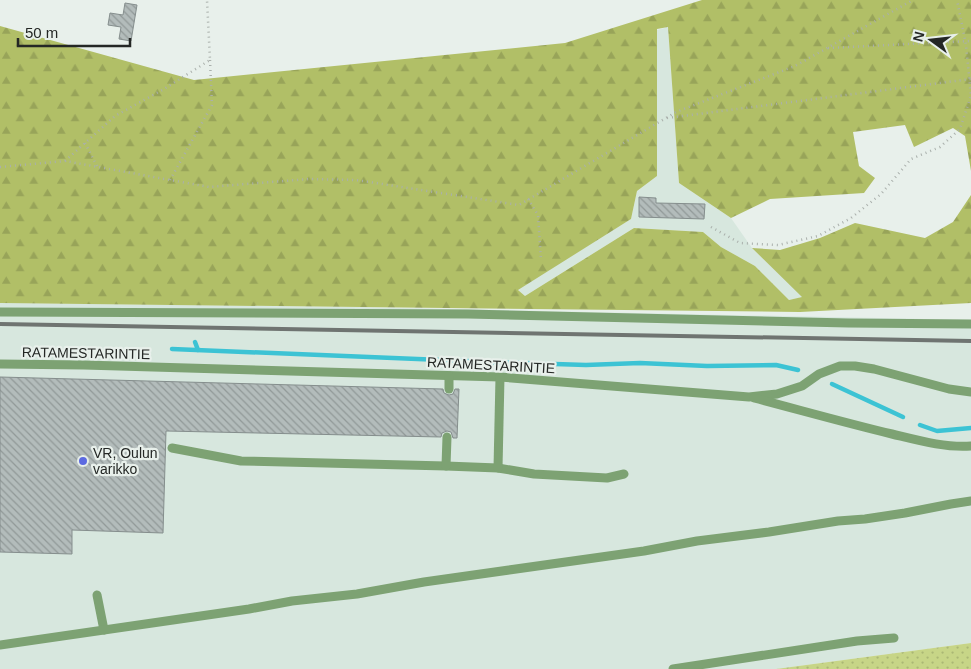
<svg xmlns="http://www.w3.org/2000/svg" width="971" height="669" font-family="Helvetica,sans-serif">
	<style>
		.built { fill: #d7e7de }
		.grass { fill: url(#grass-dots) }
		.forest { fill: url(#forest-firs) }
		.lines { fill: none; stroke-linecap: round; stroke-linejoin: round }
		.stream { stroke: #3cc3d4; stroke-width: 4.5 }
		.building { fill: url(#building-back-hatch); stroke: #858e8d }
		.path { stroke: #aab0ac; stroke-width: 2.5; stroke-dasharray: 1 4; stroke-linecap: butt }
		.lane { stroke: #7da273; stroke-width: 9 }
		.rail { stroke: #6f7471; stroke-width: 4 }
		.poi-dot { fill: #5c6ae1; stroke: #e8f0eb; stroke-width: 2 }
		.labels { text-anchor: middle; stroke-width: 4.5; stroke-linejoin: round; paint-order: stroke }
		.street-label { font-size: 14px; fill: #242725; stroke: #e8f0eb }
		.poi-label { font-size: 14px; fill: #242725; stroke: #e8f0eb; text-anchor: start }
	</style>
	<defs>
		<pattern id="grass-dots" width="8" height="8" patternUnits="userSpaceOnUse" patternTransform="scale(1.25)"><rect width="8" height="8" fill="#c7d587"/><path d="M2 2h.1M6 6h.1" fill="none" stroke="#abb774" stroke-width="1.8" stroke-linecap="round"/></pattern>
		<pattern id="forest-firs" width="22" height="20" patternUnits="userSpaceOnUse" patternTransform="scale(1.25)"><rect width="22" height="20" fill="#b1bf67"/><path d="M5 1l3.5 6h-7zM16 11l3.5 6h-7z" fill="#98a459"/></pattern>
		<pattern id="building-back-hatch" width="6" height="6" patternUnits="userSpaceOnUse" patternTransform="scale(1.25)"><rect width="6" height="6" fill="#b3bcbb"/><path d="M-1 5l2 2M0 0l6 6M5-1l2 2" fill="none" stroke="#919998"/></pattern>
	</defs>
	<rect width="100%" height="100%" fill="#e8f0eb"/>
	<g class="built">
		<polygon points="668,27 679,183 731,218 752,248 803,297 789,300 755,266 721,247 703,232 634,228 525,296 517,289 631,219 637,191 657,176 657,30"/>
		<polygon points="0,303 351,307 971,320 971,643 776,669 0,669"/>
	</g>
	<polygon class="grass" points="971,643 971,669 776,669"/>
	<polygon class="forest" points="702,0 971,0 971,171 965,136 953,128 914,147 905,125 853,132 859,166 875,178 864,193 770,199 731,218 679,183 668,27 657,29 657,176 637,191 631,219 518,290 525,296 634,228 703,232 721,247 755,266 789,300 802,297 752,248 780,250 820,238 855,223 925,238 953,222 971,195 971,303 800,312 0,303 0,26 194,80 565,43"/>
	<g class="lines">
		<g class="stream">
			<polyline points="195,342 198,350"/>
			<polyline points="172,349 490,362 586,365 640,363 707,366 776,365 798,370"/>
			<polyline points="832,384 903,417"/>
			<polyline points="920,425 937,431 971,428"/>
		</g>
	</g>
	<g class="building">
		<polygon points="125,3 137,5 131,41 119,39 121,27 108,25 110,13 123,15"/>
		<polygon points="639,197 656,198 656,203 705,204 704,219 639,217"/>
		<polygon points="0,377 443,389 444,393 449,395 453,394 455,389 459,389 457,438 453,438 451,432 447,431 442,433 441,437 166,431 163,533 72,530 72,554 0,552"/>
	</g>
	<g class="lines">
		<g class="path">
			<polyline points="828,48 971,41"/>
			<polyline points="667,118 971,79"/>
			<polyline points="85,143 97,166"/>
			<polyline points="65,161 115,116 164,89 210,60 207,0"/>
			<polyline points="0,167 65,161 209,187 309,179 356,180 519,205 676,112 795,66 913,0"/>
			<polyline points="170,180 212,105 210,60"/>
			<polyline points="528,199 538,215 541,261"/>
			<polyline points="711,227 740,243 778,245 818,236 851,218 881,194 911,159 940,147 960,129 971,96 966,45 957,0"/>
		</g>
		<g class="lane">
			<polyline points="0,312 468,314 848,323 971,324"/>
			<polyline points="0,364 84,365 500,377 749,397 777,394 802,386 819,374 840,366 855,366 874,369 949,389 971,392"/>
			<polyline points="449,389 449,376"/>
			<path d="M754 398C800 410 846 423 892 434 917 440 945 448 971 446"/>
			<polyline points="172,448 241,461 446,466 498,468 534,474 607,478 624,474"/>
			<polyline points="446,466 447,437"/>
			<polyline points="498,468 500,377"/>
			<polyline points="97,595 104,630"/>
			<polyline points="0,645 249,609 292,601 357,594 424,582 644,551 697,541 769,532 838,521 865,519 905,513 951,504 971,501"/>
			<polyline points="673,669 857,641 894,638"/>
		</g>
		<polyline class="rail" points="0,324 971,341"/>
	</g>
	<circle class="poi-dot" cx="83" cy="461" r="5"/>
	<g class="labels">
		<g class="street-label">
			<text transform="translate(86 353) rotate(1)" y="5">RATAMESTARINTIE</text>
			<text transform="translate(491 365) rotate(3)" y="5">RATAMESTARINTIE</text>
		</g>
		<g class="poi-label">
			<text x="93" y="458">VR, Oulun<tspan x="93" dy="16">varikko</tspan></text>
		</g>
	</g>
	<g transform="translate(931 40) rotate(285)" stroke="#e8f0eb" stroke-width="4" paint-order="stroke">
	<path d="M0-4L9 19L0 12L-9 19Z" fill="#242725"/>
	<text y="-8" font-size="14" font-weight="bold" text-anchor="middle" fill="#242725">N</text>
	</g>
	<path d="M18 38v8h112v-8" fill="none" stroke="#242725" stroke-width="2.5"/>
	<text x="25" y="38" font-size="15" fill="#242725" stroke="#e8f0eb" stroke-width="4" paint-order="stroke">50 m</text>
</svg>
